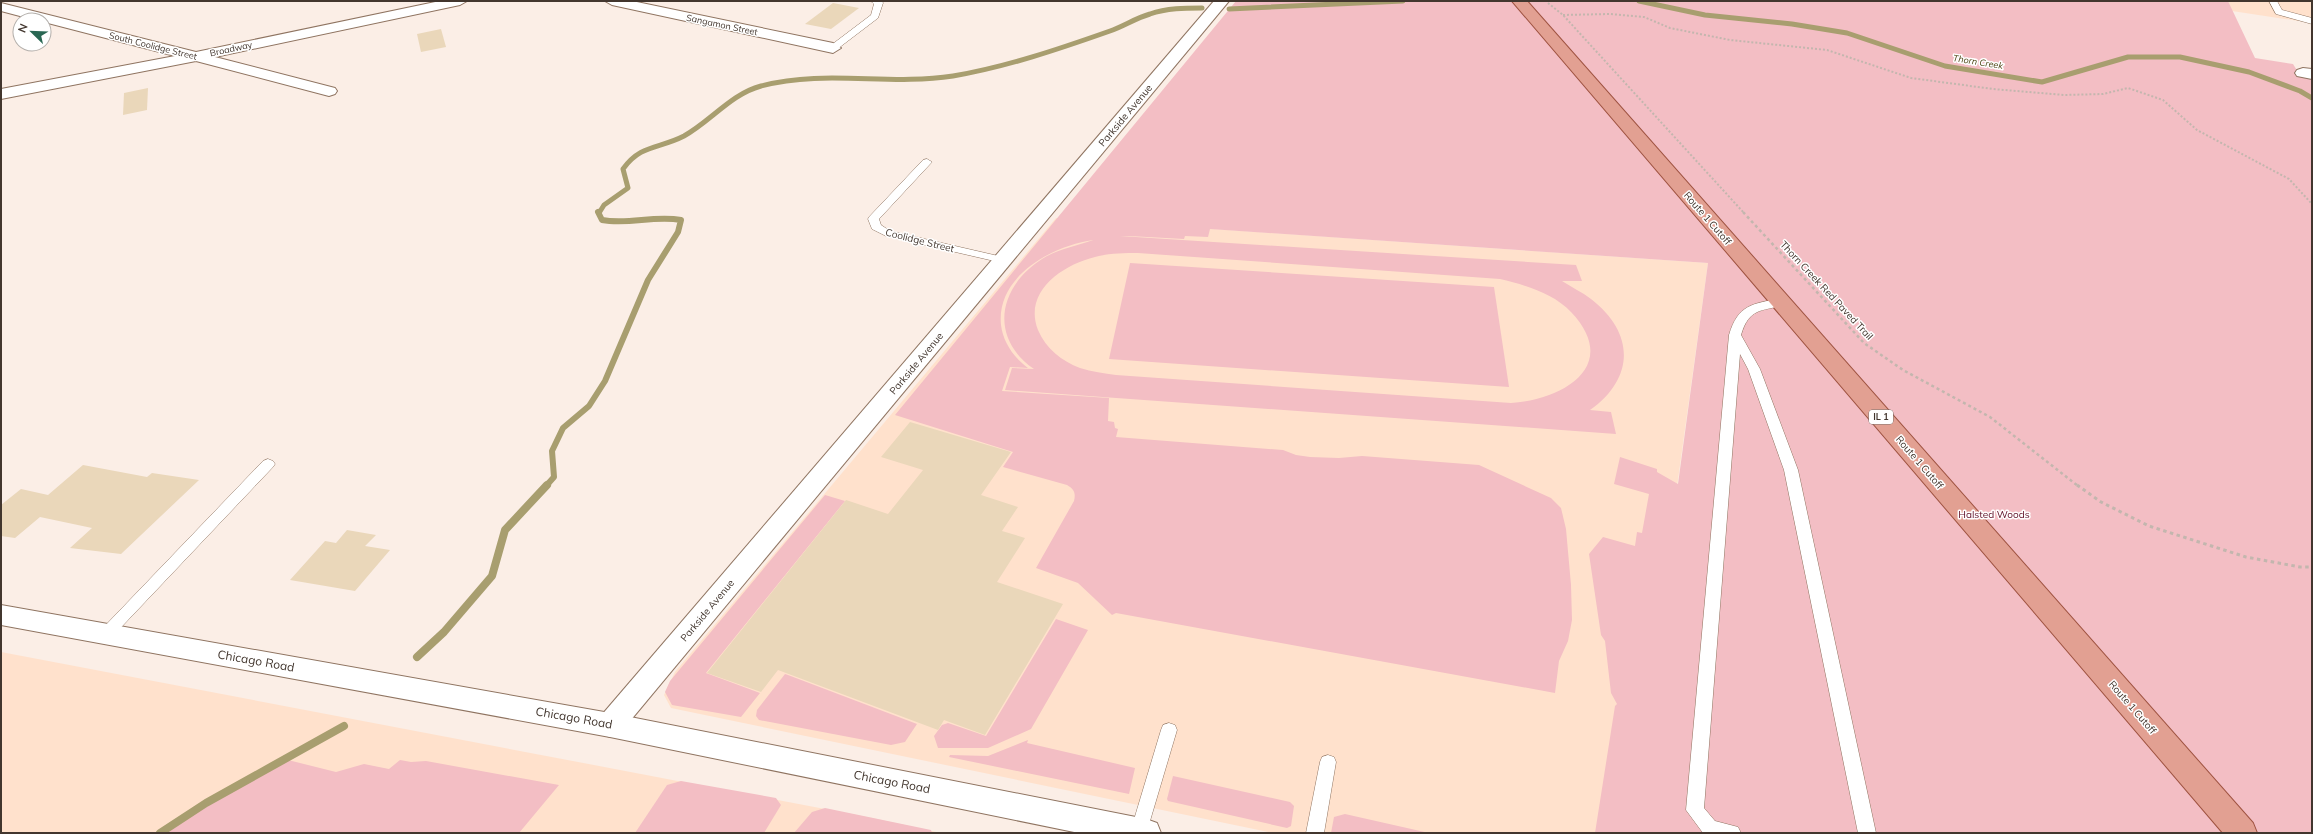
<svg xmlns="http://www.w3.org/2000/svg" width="2313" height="834" font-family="Mulish,sans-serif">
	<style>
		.built { fill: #ffe1cc }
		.green { fill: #f3bec4; fill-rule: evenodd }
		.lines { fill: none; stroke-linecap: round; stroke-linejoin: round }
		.stream-far2 { stroke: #a89e6f; stroke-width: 5 }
		.stream-far1 { stroke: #a89e6f; stroke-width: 6 }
		.stream { stroke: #a89e6f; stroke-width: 8 }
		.building { fill: #ead7ba }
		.service-casing { stroke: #8f7461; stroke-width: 1 }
		.minor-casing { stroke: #8f7461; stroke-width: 2 }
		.tertiary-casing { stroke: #8f7461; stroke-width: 2 }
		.primary-casing { stroke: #9e5240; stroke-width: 2 }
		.path-far2 { stroke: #c3b6ae; stroke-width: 2; stroke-dasharray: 2 2; stroke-linecap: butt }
		.path-far1 { stroke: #c3b6ae; stroke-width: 2.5; stroke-dasharray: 3 3; stroke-linecap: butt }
		.path { stroke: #c3b6ae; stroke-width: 3; stroke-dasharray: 3.5 3.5; stroke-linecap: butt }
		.service { fill: #fff; fill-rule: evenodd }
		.minor { fill: #fff; fill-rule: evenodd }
		.tertiary { fill: #fff; fill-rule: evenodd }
		.primary { fill: #e2a092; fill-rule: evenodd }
		.labels { text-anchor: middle; stroke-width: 3; stroke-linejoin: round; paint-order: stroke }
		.far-street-label { font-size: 9px; fill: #42362e; stroke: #fff }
		.far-water-label { font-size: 9px; font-style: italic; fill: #4b4413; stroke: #fff }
		.shield { fill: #fff; stroke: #7b726d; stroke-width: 1 }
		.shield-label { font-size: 9px; font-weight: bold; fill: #42362e }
		.street-label { font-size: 10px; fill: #42362e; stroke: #fff }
		.park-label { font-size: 10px; fill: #5c0a22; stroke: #fff }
		.near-street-label { font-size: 12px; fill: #42362e; stroke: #fff }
	</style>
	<rect width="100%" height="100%" fill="#fbeee6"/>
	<g class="built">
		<polygon points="2228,1 2312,1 2312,23 2232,11"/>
		<polygon points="1056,218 1708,263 1629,833 1273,833 671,708 664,695 675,672"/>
		<polygon points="1,652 872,818 941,833 1,833"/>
	</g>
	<g class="green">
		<path d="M1236 1H2228L2255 58 2293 64 2301 77 2312 79V833H1595L1615 706 1617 704 1611 693 1605 641 1601 635 1589 554 1603 537 1635 546 1637 532 1642 533 1649 494 1614 484 1620 457 1657 469V472L1678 484 1708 263 1210 229 1208 237 1185 236 1184 239 1129 236H1120L1576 265 1582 281H1562C1571 287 1582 292 1591 299 1635 333 1635 378 1590 410L1611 412 1616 434 1005 390 1012 368 1034 369C989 338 998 287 1042 259 1058 249 1076 246 1093 240 1052 246 996 276 1001 325 1003 342 1014 358 1028 368L1010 367 1002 391 1109 398 1108 421 1114 422 1115 428 1118 429 1116 437 1283 450 1296 455 1310 457 1339 458 1362 456 1479 465 1551 498 1561 508 1566 529 1571 585 1572 620 1568 641 1559 661 1555 693 1116 613 1112 615 1078 583 1036 568 1074 501C1076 493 1074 489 1067 485L1003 467 1013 452 895 415ZM1138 253 1500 279C1525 285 1553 293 1571 312 1622 366 1562 400 1511 403L1116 375C1104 373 1092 372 1080 368 1062 361 1046 349 1038 330 1023 292 1062 265 1095 257 1109 253 1124 253 1138 253Z"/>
		<polygon points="1130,263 1494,287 1509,387 1109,359"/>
		<polygon points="825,495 845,501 706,673 760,693 741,717 672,705 665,692 670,681"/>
		<polygon points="1056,619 1088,630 1031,729 988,748 938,748 934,736 942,725 948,723 986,736"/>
		<polygon points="785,674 788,675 917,724 905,742 891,745 759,720 756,716 757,710"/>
		<polygon points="1028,740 1027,743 1135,768 1129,794 949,757 950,755 988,756"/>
		<polygon points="288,760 336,772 364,764 389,769 400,760 411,762 426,761 559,785 519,833 164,833 205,806"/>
		<polygon points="1173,776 1290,802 1294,806 1291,826 1287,828 1168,801 1167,799"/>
		<polygon points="681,781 776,798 781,805 764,833 635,833 667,785"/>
		<polygon points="825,808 931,830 932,833 794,833 812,812"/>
		<polygon points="1345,814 1429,833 1331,833 1334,817"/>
	</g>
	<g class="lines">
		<g class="stream-far2">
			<polyline points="1639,1 1705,15 1792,24 1847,33 1945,66 2042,82 2128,57 2180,57 2249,72 2300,91 2312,98"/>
			<polyline points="1229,9 1403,1"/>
			<path d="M599 213 604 205 628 188 623 169C641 144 659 149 684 136 711 121 731 94 761 86 824 69 889 86 953 76 1006 67 1059 49 1110 31 1124 26 1136 18 1150 14 1167 8 1185 8 1202 8"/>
		</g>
		<path class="stream-far1" d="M546 486 554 477 552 451 563 428 589 406 605 381 648 280 678 232 681 220C654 215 629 225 602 220L598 212"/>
		<g class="stream">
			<polyline points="417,657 444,632 492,576 505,530 547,485"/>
			<polyline points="160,833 206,803 344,726"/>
		</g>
	</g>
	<g class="building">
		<polygon points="833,3 859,8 831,29 805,24"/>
		<polygon points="441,29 446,47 421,52 417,34"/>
		<polygon points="148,88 147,110 123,115 124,93"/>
		<polygon points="910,422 1011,452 981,495 1018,507 1002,531 1025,538 997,582 1063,604 985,735 944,720 938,730 778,670 761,692 707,673 846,500 888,514 923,470 881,457"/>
		<polygon points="83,465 147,477 152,473 199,480 121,554 70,548 92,528 40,517 15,538 1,536 1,505 21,489 48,495"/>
		<polygon points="347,530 376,535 365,546 390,550 355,591 290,580 325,541 336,543"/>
	</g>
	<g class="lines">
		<g class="service-casing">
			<g id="service">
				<polygon points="871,1 882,1 883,3 878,18 836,50 830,50 830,46 871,15 874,4"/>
				<polygon points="2269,1 2277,1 2282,10 2312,18 2312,24 2276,14"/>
				<polygon points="927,159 932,162 879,219 881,225 890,231 1007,258 1009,260 1007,262 1003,263 886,236 872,229 868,219 869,217 923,160"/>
				<path d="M1781 298 1785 299 1787 302 1785 305C1761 311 1749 308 1741 335L1760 369 1798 470 1876 833H1858L1784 470 1748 369 1740 354 1704 808 1715 821 1738 827 1741 833H1703L1686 810 1729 335C1738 304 1753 304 1781 298Z"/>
				<polygon points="268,459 273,461 275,464 273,467 111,638 106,640 101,638 98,634 101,630 263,461"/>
				<polygon points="1169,723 1175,725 1177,730 1147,831 1146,833 1130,833 1161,730 1163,725"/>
				<polygon points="1328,755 1334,757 1336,762 1324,833 1306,833 1320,762 1322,757"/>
			</g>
		</g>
		<g class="minor-casing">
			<g id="minor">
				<polygon points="440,1 467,1 460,5 215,57 335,88 337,91 335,94 329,96 196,61 1,99 1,89 175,56 44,22 44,20 35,20 1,11 1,3 196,52"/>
				<polygon points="605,1 632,1 833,43 841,48 833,53 612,5"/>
				<polygon points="1214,1 1229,1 620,733 610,737 600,733 596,725 600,717"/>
				<polygon points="2303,68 2312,69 2312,79 2297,76 2295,73 2297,70"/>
			</g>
		</g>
		<g class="tertiary-casing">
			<polygon id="tertiary" points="1,605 610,713 1146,819 1157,823 1161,833 1079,833 610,737 1,625"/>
		</g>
		<g class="primary-casing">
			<polygon id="primary" points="1512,1 1527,1 2253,823 2257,833 2223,833"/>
		</g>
		<g class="path-far2">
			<polyline points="1548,3 1563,15 1744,213"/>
			<polyline points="1563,15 1610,14 1644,17 1670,28 1730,40 1827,50 1911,78 1993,89 2064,95 2103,94 2128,88 2163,100 2197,130 2289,179 2312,204"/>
		</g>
		<polyline class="path-far1" points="1743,212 1864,343 1903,370 1990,417 2078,486"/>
		<polyline class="path" points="2077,485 2101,502 2149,526 2246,557 2300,567 2312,567"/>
		<use href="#service" class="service"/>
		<use href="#minor" class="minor"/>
		<use href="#tertiary" class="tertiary"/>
		<use href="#primary" class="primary"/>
	</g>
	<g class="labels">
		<g class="far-street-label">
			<text transform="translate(722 25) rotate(12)" y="3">Sangamon Street</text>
			<text transform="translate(153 46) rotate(14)" y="3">South Coolidge Street</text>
			<text transform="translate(231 49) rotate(-12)" y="3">Broadway</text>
		</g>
		<g class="far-water-label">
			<text transform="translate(1978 62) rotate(9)" y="3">Thorn Creek</text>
		</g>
		<rect class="shield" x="1869" y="410" width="24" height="14" rx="3"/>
		<g class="shield-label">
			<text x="1881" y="420">IL 1</text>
		</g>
		<g class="street-label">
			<text transform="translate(1125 115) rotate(-50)" y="4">Parkside Avenue</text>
			<text transform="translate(1708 218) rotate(49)" y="4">Route 1 Cutoff</text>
			<text transform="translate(920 240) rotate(14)" y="4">Coolidge Street</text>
			<text transform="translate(1827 290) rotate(47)" y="4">Thorn Creek Red Paved Trail</text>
			<text transform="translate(916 363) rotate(-50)" y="4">Parkside Avenue</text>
			<text transform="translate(1920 462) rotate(49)" y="4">Route 1 Cutoff</text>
			<text transform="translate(707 610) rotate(-50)" y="4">Parkside Avenue</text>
			<text transform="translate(2133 707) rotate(49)" y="4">Route 1 Cutoff</text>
		</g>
		<g class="park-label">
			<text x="1994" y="518">Halsted Woods</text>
		</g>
		<g class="near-street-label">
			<text transform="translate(256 661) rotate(10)" y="4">Chicago Road</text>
			<text transform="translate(574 718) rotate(10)" y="4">Chicago Road</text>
			<text transform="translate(892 782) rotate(11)" y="4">Chicago Road</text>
		</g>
	</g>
	<rect width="2313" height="834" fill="none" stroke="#42362e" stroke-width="4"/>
	<g transform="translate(32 32) rotate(293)"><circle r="19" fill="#ffffff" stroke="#b3afab"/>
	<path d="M0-3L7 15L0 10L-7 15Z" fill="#296753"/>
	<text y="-6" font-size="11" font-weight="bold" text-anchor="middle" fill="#42362e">N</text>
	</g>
</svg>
